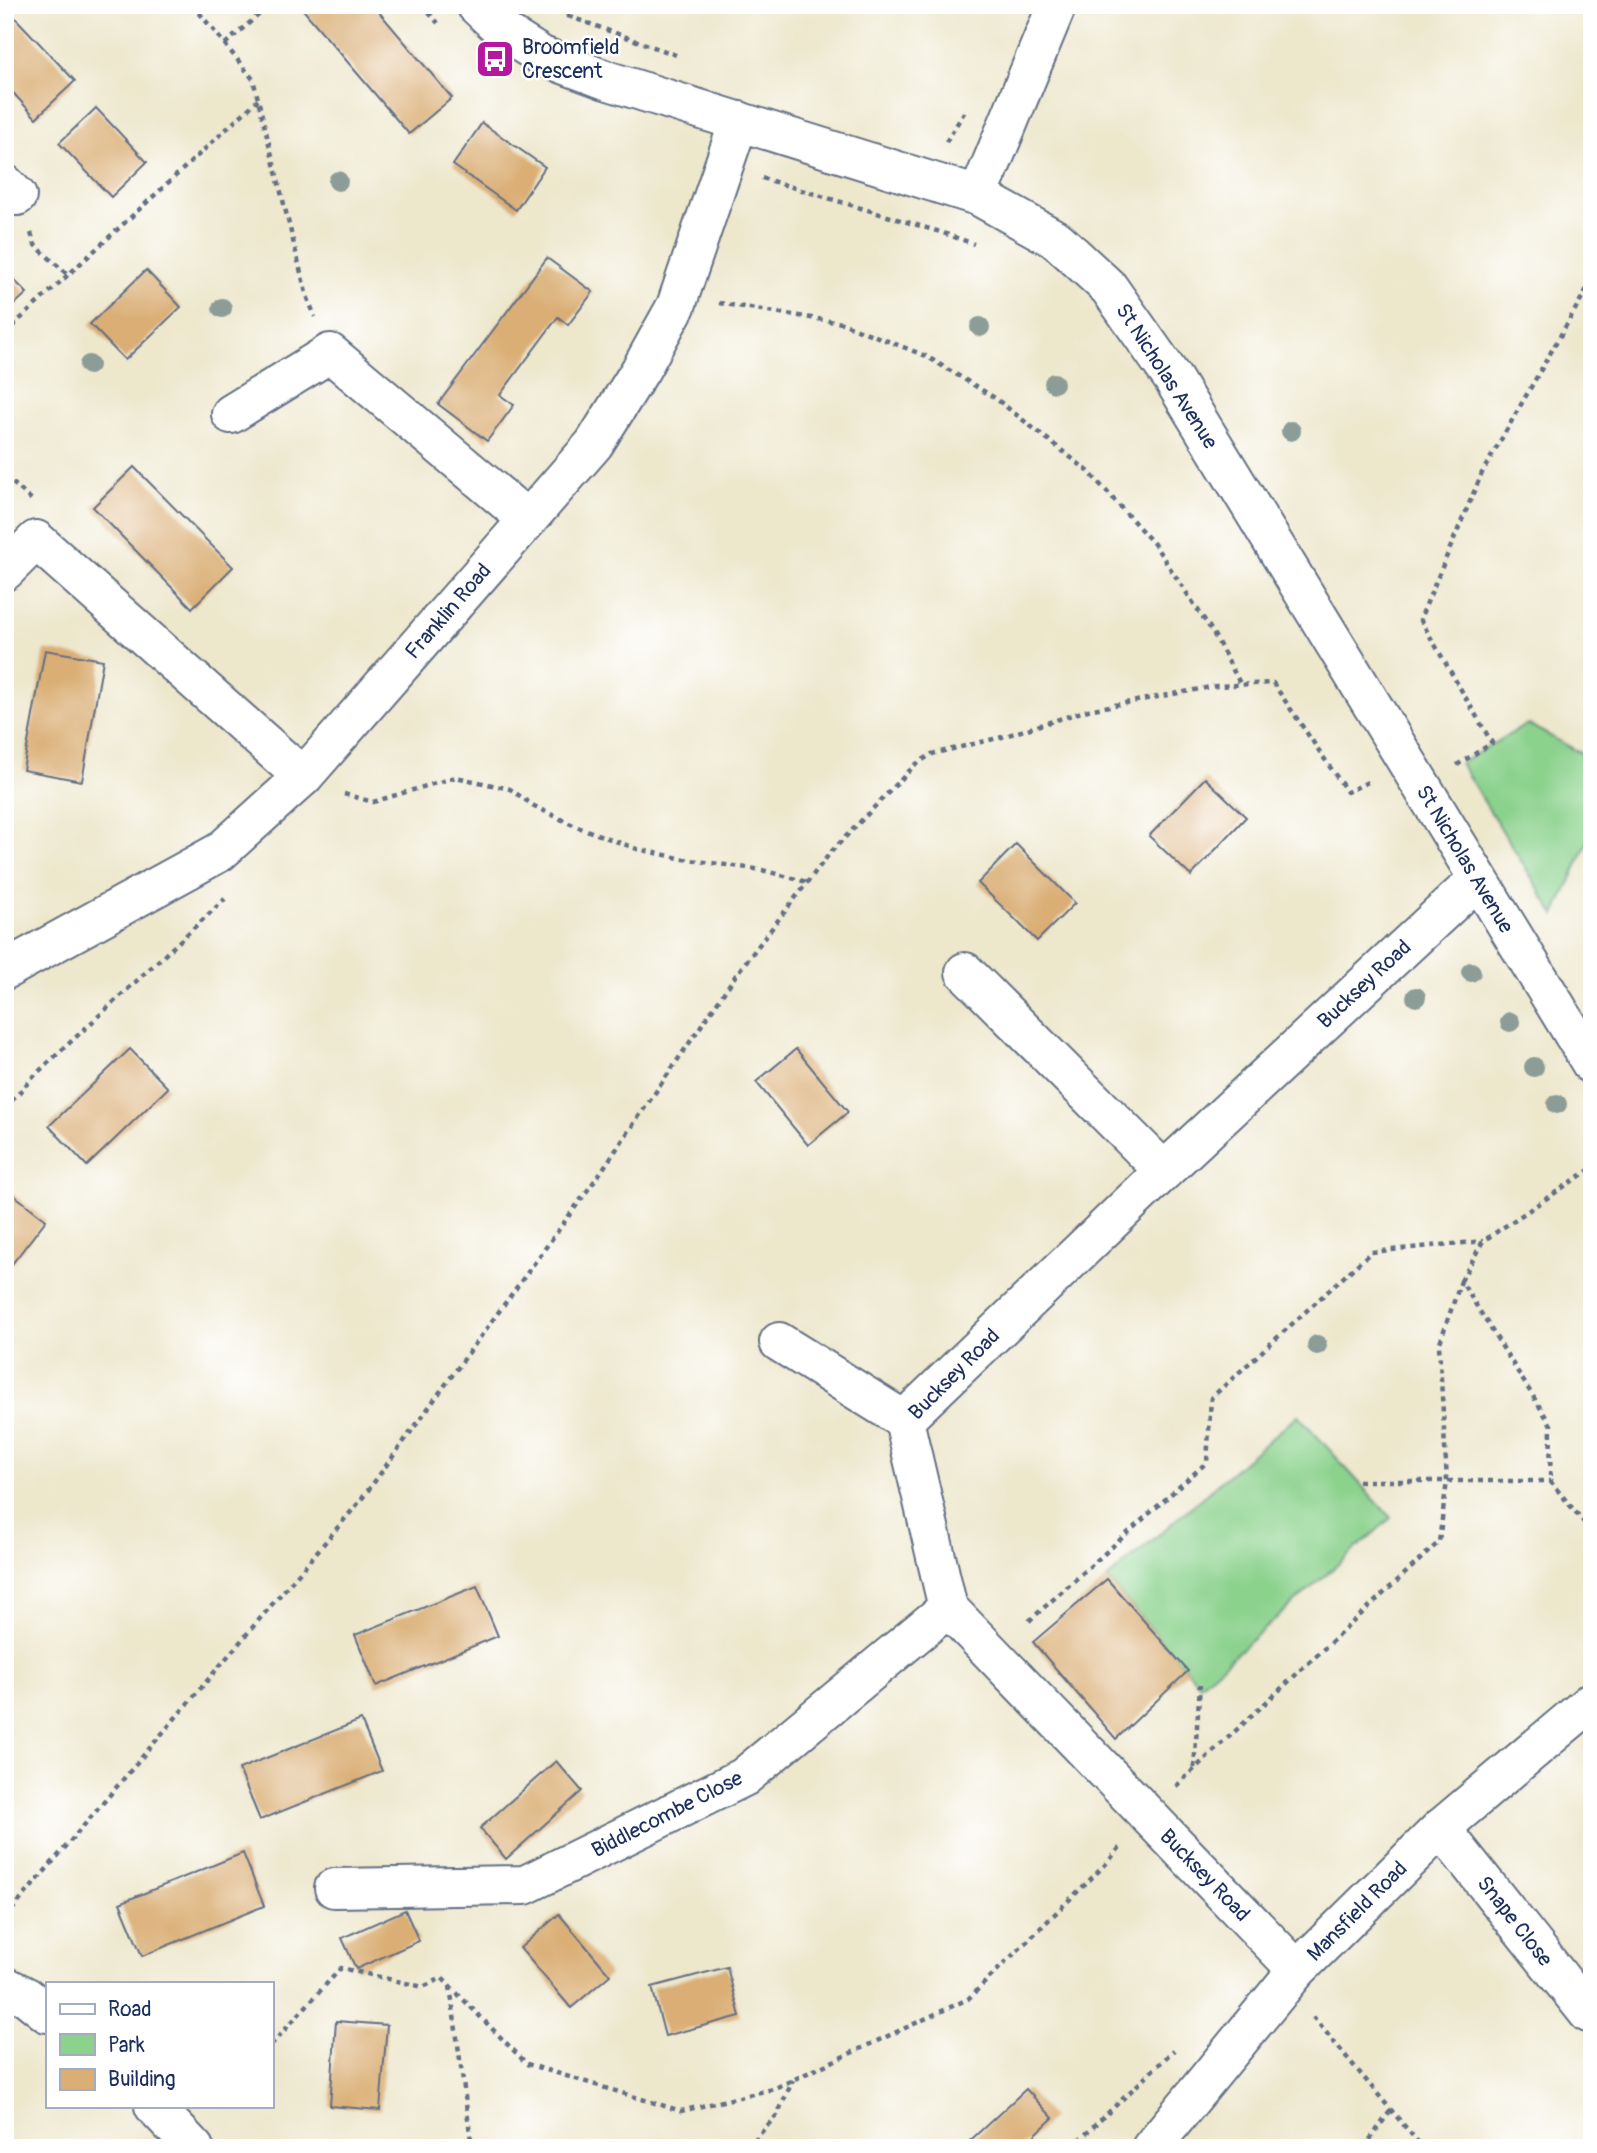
<svg xmlns="http://www.w3.org/2000/svg" width="1597" height="2153" font-family="Pangolin,sans-serif">
	<style>
		.green { fill: #8bd28d; stroke: #538076; stroke-width: 2 }
		.building { fill: #daae74 }
		.lines { fill: none; stroke-linecap: round; stroke-linejoin: round }
		.minor-casing { stroke: #646f84; stroke-width: 42 }
		.path { stroke: #646f84; stroke-width: 4.5; stroke-dasharray: 5 5; stroke-linecap: butt }
		.minor { stroke: #fff; stroke-width: 38 }
		.tree { fill: #8c9d97 }
		.labels { text-anchor: middle; stroke-width: 5; stroke-linejoin: round; paint-order: stroke }
		.poi-label { font-size: 21px; fill: #1b2f5e; stroke: #fff; text-anchor: start }
		.street-label { font-size: 21px; fill: #1b2f5e; stroke: #fff }
	</style>
	<rect width="100%" height="100%" fill="#fff"/>
	<filter id="ink" filterUnits="userSpaceOnUse"><feTurbulence type="fractalNoise" baseFrequency=".0143" numOctaves="2"/><feDisplacementMap in="SourceGraphic" scale="14" xChannelSelector="R" yChannelSelector="G"/><feConvolveMatrix kernelMatrix="1 2 1 2 8 2 1 2 1" color-interpolation-filters="sRGB"/></filter>
	<filter id="wash" filterUnits="userSpaceOnUse"><feTurbulence type="fractalNoise" baseFrequency=".00686" numOctaves="4" result="noise"/><feDisplacementMap in="SourceGraphic" scale="28" xChannelSelector="R" yChannelSelector="G"/><feGaussianBlur stdDeviation="1.57" result="paint"/><feColorMatrix in="noise" values="0 0 0 0 0 0 0 0 0 0 0 0 0 0 0 0 0 1.4 0 .05"/><feComposite in="paint" operator="in"/></filter>
	<g filter="url(#wash)">
		<rect width="100%" height="100%" fill="#ede7cc"/>
		<g class="green">
			<polygon points="1528,724 1592,759 1592,832 1555,915 1460,763"/>
			<polygon points="1298,1415 1391,1518 1200,1685 1107,1579"/>
		</g>
		<g id="blocks">
			<g class="building">
				<polygon points="299,5 373,5 452,98 409,134"/>
				<polygon points="5,7 75,81 36,118 5,84"/>
				<polygon points="96,108 147,162 111,197 59,143"/>
				<polygon points="482,123 545,167 516,210 453,165"/>
				<polygon points="547,258 593,292 568,325 558,317 500,395 514,405 487,441 438,404"/>
				<polygon points="146,270 181,307 125,360 90,324"/>
				<polygon points="5,271 27,293 5,313"/>
				<polygon points="134,467 233,567 192,608 93,507"/>
				<polygon points="45,650 103,660 82,781 23,770"/>
				<polygon points="1205,778 1246,817 1191,876 1149,836"/>
				<polygon points="1016,844 1075,903 1037,941 978,883"/>
				<polygon points="130,1049 168,1088 87,1166 49,1126"/>
				<polygon points="796,1049 848,1112 808,1145 756,1082"/>
				<polygon points="5,1188 46,1220 5,1273"/>
				<polygon points="1107,1579 1188,1671 1116,1739 1033,1642"/>
				<polygon points="477,1586 498,1636 376,1686 355,1635"/>
				<polygon points="361,1720 382,1771 260,1820 239,1769"/>
				<polygon points="556,1761 582,1791 506,1859 480,1828"/>
				<polygon points="243,1853 264,1906 142,1956 120,1903"/>
				<polygon points="405,1910 419,1941 356,1969 342,1938"/>
				<polygon points="559,1914 610,1975 571,2008 520,1948"/>
				<polygon points="727,1967 740,2016 665,2036 652,1987"/>
				<polygon points="336,2021 387,2025 380,2110 330,2106"/>
				<polygon points="1026,2089 1053,2118 1021,2148 962,2148"/>
			</g>
		</g>
	</g>
	<g filter="url(#ink)">
		<use href="#blocks" fill-opacity="0" stroke="#646f84" stroke-width="2"/>
		<g class="lines">
			<g class="minor-casing">
				<g id="minor">
					<polyline points="476,5 507,34 542,56 606,80 978,196 1057,240 1109,288 1173,379 1592,1065"/>
					<polyline points="5,184 17,196"/>
					<polyline points="978,196 1057,5"/>
					<polyline points="231,414 330,353 527,519"/>
					<polyline points="5,571 36,540 303,777"/>
					<polyline points="5,970 220,852 303,777 594,444 641,369 676,306 739,121"/>
					<polyline points="965,972 1164,1171"/>
					<polyline points="779,1342 904,1420"/>
					<polyline points="1441,1828 1588,2013"/>
					<polyline points="334,1888 525,1885 744,1777 948,1608"/>
					<polyline points="1297,1970 948,1608 904,1420 1164,1171 1477,880"/>
					<polyline points="5,1986 27,1997 47,2013"/>
					<polyline points="154,2106 194,2148"/>
					<polyline points="1151,2148 1297,1970 1441,1828 1592,1701"/>
				</g>
			</g>
			<g class="path">
				<polyline points="193,5 253,79 306,293 315,317"/>
				<polyline points="422,5 438,23"/>
				<polyline points="549,5 568,16 580,5"/>
				<polyline points="568,16 676,55"/>
				<polyline points="225,44 270,5"/>
				<polyline points="946,142 965,111"/>
				<polyline points="762,178 940,232 974,244"/>
				<polyline points="31,233 35,245 68,275"/>
				<polyline points="719,303 842,323 926,356 995,398 1088,471 1154,544 1212,631 1241,685"/>
				<polyline points="5,333 258,100"/>
				<polyline points="5,476 32,500"/>
				<polyline points="1457,765 1492,743 1420,619 1482,473 1592,280"/>
				<polyline points="344,794 373,802 456,777 510,789 534,806 575,826 637,849 684,859 762,870 807,882"/>
				<polyline points="5,1108 36,1074 225,899"/>
				<polyline points="1461,1281 1483,1241 1592,1168"/>
				<polyline points="1358,1481 1550,1481"/>
				<polyline points="1029,1621 1207,1462 1211,1398 1371,1252 1483,1241"/>
				<polyline points="1194,1768 1200,1685"/>
				<polyline points="1176,1786 1439,1542 1447,1481 1439,1345 1461,1281 1551,1425 1550,1481 1592,1532"/>
				<polyline points="5,1918 361,1500 598,1176 738,972 830,853 915,765 932,754 1002,737 1088,710 1216,686 1273,683 1347,792 1370,781"/>
				<polyline points="450,1986 472,2148"/>
				<polyline points="1313,2017 1423,2148"/>
				<polyline points="271,2045 341,1968 423,1987 442,1978 527,2064 681,2111 773,2089 968,1999 1107,1863 1121,1846"/>
				<polyline points="747,2148 777,2115 793,2080"/>
				<polyline points="1071,2148 1174,2050"/>
				<polyline points="1364,2148 1391,2110"/>
			</g>
			<use href="#minor" class="minor"/>
		</g>
		<g class="tree">
			<circle cx="338" cy="181" r="10"/>
			<circle cx="222" cy="308" r="10"/>
			<circle cx="980" cy="327" r="10"/>
			<circle cx="89" cy="365" r="10"/>
			<circle cx="1054" cy="383" r="10"/>
			<circle cx="1291" cy="431" r="10"/>
			<circle cx="1471" cy="972" r="10"/>
			<circle cx="1416" cy="997" r="10"/>
			<circle cx="1510" cy="1022" r="10"/>
			<circle cx="1534" cy="1067" r="10"/>
			<circle cx="1557" cy="1104" r="10"/>
			<circle cx="1317" cy="1345" r="10"/>
		</g>
	</g>
	<defs>
		<g id="bus-square" transform="scale(2.0125)"><rect x="-9" y="-9" width="18" height="18" rx="4" fill="#b5179e" stroke="#fff"/><path d="M-5-6H5V4H4V6H2V4H-2V6H-4V4H-5ZM-3.5-4V0h7V-4ZM-3.5 1.2v1.5H-2V1.2ZM2 1.2v1.5H3.5V1.2Z" fill="#fff"/></g>
	</defs>
	<g fill-rule="evenodd">
		<use href="#bus-square" x="495" y="59"/>
	</g>
	<g class="labels">
		<g class="poi-label">
			<text x="522" y="54">Broomfield<tspan x="522" dy="24">Crescent</tspan></text>
		</g>
		<g class="street-label">
			<text transform="translate(1167 376) rotate(57)" y="7">St Nicholas Avenue</text>
			<text transform="translate(448 611) rotate(-49)" y="7">Franklin Road</text>
			<text transform="translate(1465 859) rotate(59)" y="7">St Nicholas Avenue</text>
			<text transform="translate(1364 984) rotate(-43)" y="7">Bucksey Road</text>
			<text transform="translate(954 1374) rotate(-45)" y="7">Bucksey Road</text>
			<text transform="translate(667 1814) rotate(-27)" y="7">Biddlecombe Close</text>
			<text transform="translate(1205 1875) rotate(46)" y="7">Bucksey Road</text>
			<text transform="translate(1357 1911) rotate(-45)" y="7">Mansfield Road</text>
			<text transform="translate(1515 1921) rotate(52)" y="7">Snape Close</text>
		</g>
	</g>
	<rect width="1597" height="2153" fill="none" stroke="#fff" stroke-width="28"/>
	<rect x="46" y="1982" width="228" height="126" fill="#ffffff" stroke="#a4acbf" stroke-width="2"/>
	<rect x="60" y="2004" width="35" height="10" fill="#ffffff" stroke="#a4acbf" stroke-width="2"/>
	<text x="108" y="2016" font-size="21" fill="#1b2f5e">Road</text>
	<rect x="60" y="2034" width="35" height="21" fill="#8bd28d" stroke="#a4acbf" stroke-width="2"/>
	<text x="108" y="2052" font-size="21" fill="#1b2f5e">Park</text>
	<rect x="60" y="2069" width="35" height="21" fill="#daae74" stroke="#a4acbf" stroke-width="2"/>
	<text x="108" y="2086" font-size="21" fill="#1b2f5e">Building</text>
</svg>
